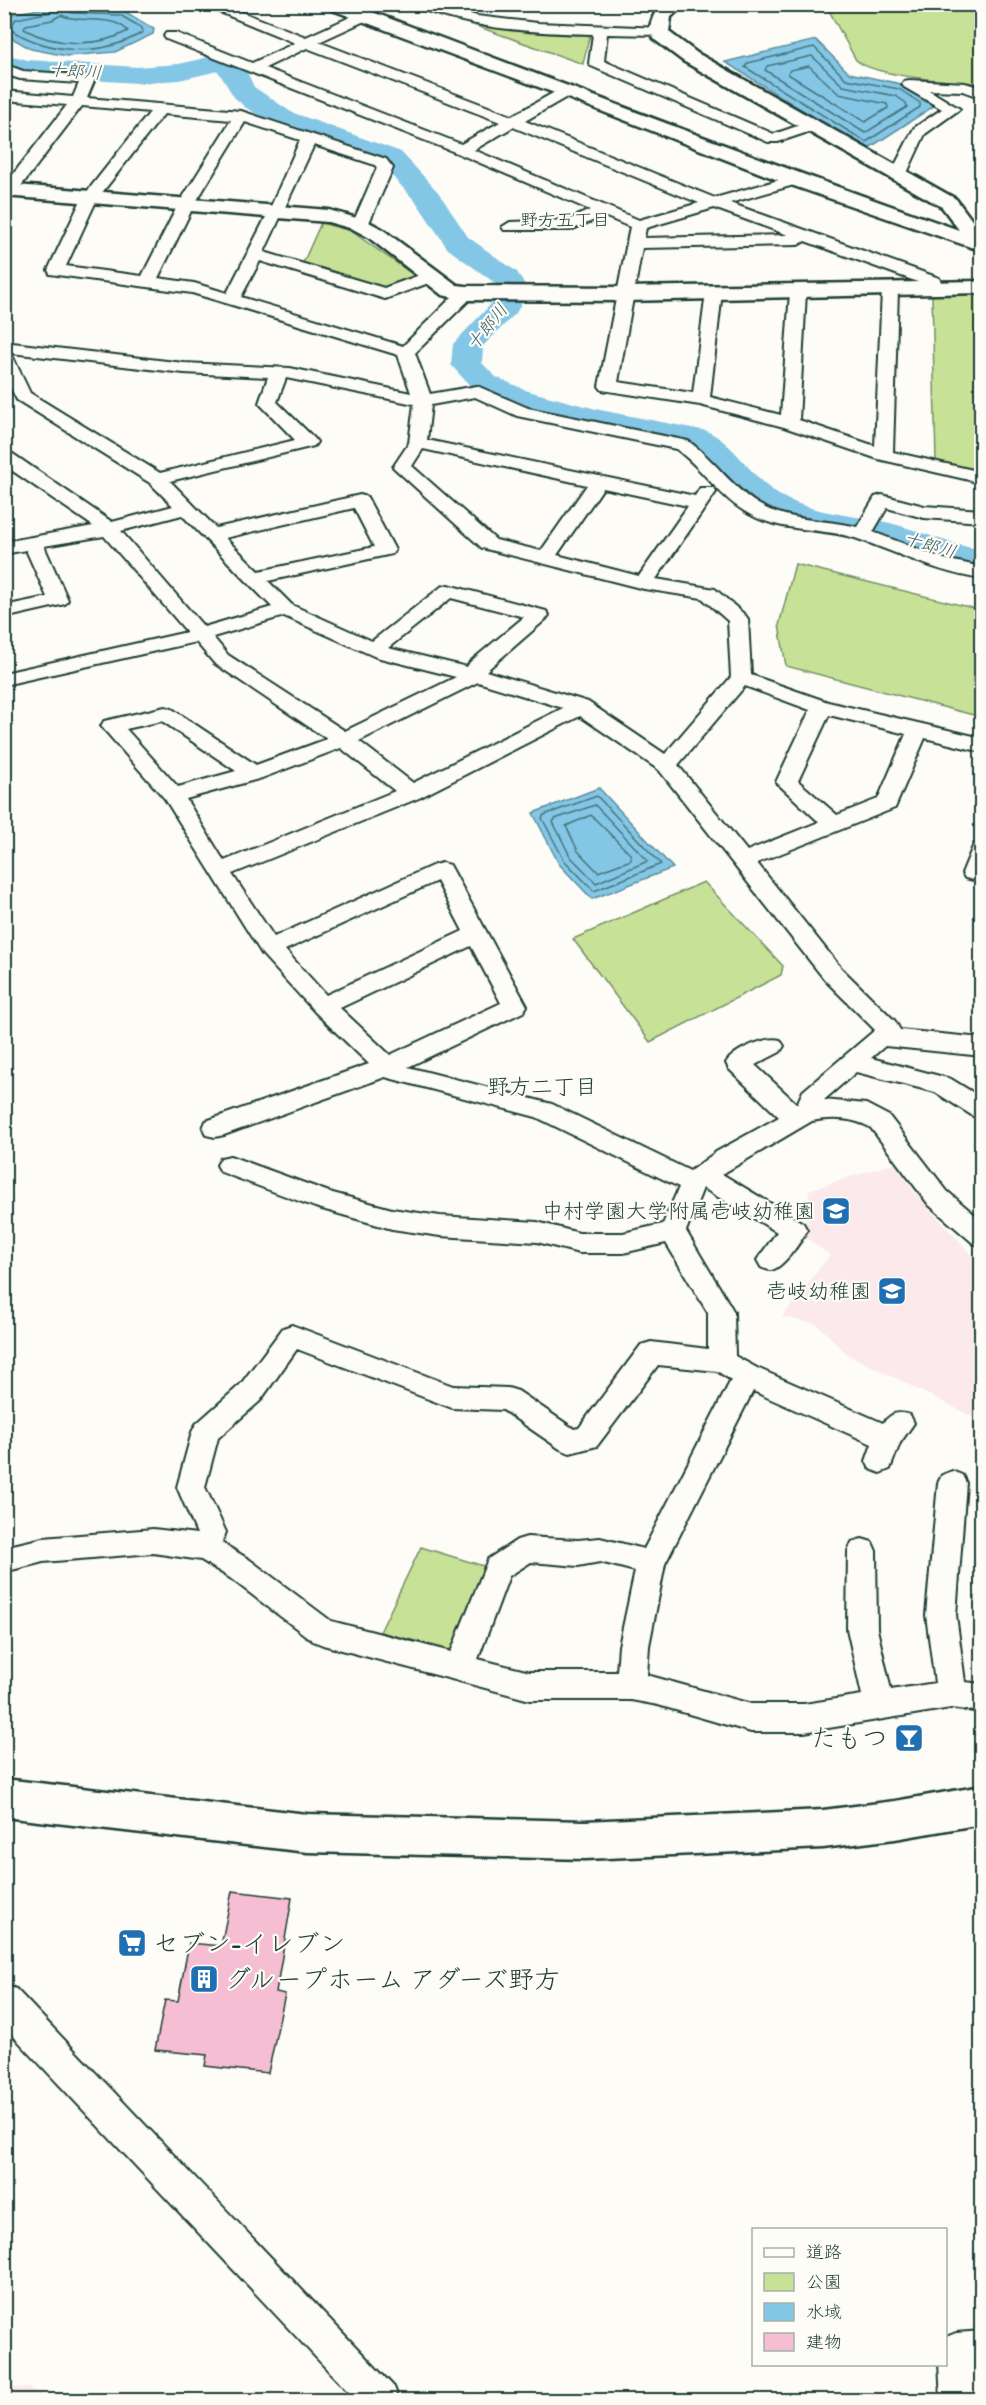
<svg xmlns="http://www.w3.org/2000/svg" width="986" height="2405" font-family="Itim,'Klee One',sans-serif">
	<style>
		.built { fill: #fbe9ec }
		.green { fill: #c7e197; stroke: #738f66; stroke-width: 1.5 }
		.water { fill: #84c6e5; stroke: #5c8f9e; stroke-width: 1.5 }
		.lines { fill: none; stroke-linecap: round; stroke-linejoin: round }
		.shore { stroke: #47747b; stroke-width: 1.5 }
		.river { fill: #84c6e5; fill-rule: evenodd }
		.building { fill: #f6bed3; stroke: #1f3d34; stroke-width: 1.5 }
		.street-casing { stroke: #1f3d34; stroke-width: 4 }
		.secondary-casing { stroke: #1f3d34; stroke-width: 5 }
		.street { fill: #fdfcf7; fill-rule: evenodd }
		.secondary { fill: #fdfcf7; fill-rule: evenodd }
		.labels { text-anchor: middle; stroke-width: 4.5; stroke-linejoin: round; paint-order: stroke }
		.far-water-label { font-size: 18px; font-style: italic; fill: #385f60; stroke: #fdfcf7 }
		.far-neighbourhood-label { font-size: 18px; fill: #1f3d34; stroke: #fdfcf7 }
		.poi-label { font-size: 21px; fill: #1f3d34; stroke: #fdfcf7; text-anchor: end }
		.neighbourhood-label { font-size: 22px; fill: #1f3d34; stroke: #fdfcf7 }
		.near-poi-label { font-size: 26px; fill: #1f3d34; stroke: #fdfcf7; text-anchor: start }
	</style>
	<rect width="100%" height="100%" fill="#fdfcf7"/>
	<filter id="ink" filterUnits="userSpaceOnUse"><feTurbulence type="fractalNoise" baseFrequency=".0167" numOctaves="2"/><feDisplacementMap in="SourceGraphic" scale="12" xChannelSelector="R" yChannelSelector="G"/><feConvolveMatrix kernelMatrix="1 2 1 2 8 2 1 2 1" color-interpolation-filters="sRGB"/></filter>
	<g filter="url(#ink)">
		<g class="built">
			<polygon points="895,1163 916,1194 981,1265 981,1433 972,1430 973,1417 847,1354 817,1324 782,1317 830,1255 805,1237 809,1190"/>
			<polygon points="5,2388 29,2388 49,2400 5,2400"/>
		</g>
		<g class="green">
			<path d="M826 5H981V83C954 82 875 77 856 60Z"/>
			<polygon points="481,25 507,30 590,34 583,64 476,26"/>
			<polygon points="321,223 351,231 415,276 384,287 303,263"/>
			<polygon points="981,294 981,474 936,462 932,295"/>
			<polygon points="795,564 981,610 981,717 786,666 779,625"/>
			<polygon points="704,882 783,966 781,975 650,1042 573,939"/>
			<polygon points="421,1547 490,1568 459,1652 380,1632"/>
		</g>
		<g class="water">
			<polygon points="50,7 121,9 154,29 153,34 115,52 67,56 31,49 5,34 5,23 12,14"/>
			<polygon points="816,40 849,73 901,84 934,106 866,150 725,62"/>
			<polygon points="599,788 673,868 592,899 559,864 533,813"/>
		</g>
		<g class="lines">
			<g class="shore">
				<path d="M55 4 51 12 16 19 9 29C51 54 100 58 143 32L142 28 120 15 73 13 68 10 67 4"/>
				<path d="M61 15C82 25 112 13 128 31 98 48 54 46 24 29L26 25 52 20Z"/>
				<polygon points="814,47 846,79 899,89 920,103 920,107 866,142 745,67 748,63"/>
				<polygon points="812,56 843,86 896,96 906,103 907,107 865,133 765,70 767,66"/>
				<polygon points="809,66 839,94 887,104 888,108 865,122 788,74 790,70"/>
				<polygon points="597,796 661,864 594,891 564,860 542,818 544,815"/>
				<polygon points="595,805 648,861 596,883 570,856 553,822 555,819"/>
				<polygon points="591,815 631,855 631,860 598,872 578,851 566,826"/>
			</g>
			<path class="river" d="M4 54 28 60 137 67 179 64 217 55 236 61 248 74 254 87 291 112 401 152 438 192 468 237 517 272 529 291 516 313 483 346 482 363 496 377 528 391 600 410 707 431C737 445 751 478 779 495 812 514 856 515 894 524 923 532 951 545 982 550V570C943 564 909 548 871 539 834 529 791 529 756 509 728 493 715 460 686 445L556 420 505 405 474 390 451 365 453 344 493 302 499 291 495 283 448 249 417 203 381 164 273 124 245 107 234 97 218 71 179 80 137 83 27 76 4 70Z"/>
		</g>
		<polygon class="building" points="232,1891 292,1898 276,1992 285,1994 268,2073 205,2066 207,2055 155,2050 165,2000 178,2001 189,1943 221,1946"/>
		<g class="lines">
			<g class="street-casing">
				<g id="street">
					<path d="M200 4H221L306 37 359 13H369L371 16 369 19 319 42 512 116 562 88H572L574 91 572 94 525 121 715 198 789 177H801L803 180 801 183 730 203 939 278 944 288 942 292H930L926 285 805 241 798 245 642 248 618 382 693 393 706 292 714 287 722 292 710 397 781 415 790 292 798 287 806 292 799 420 875 446 882 290 890 285 896 286 898 290 893 452 982 472V483L878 459 784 427 700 405 602 390 599 386 630 227 604 216 571 230H504L502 227 510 222 568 220 590 210 457 153 166 39 164 36 166 33H176L252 63 295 43ZM307 48 500 122 461 144 265 68ZM513 127 699 203 639 220 474 150ZM714 208 788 235 644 238 646 228Z"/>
					<path d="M412 4H435L477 16 537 23 663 28 665 31 663 34 658 35 607 34 604 61 774 134 812 121 820 126 817 129 778 142H768L591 66 589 63 593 34C539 33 485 30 433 13 426 11 418 9 412 4Z"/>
					<path d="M4 64 23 71 93 76 95 79 87 98 241 111 386 159 393 168 368 225 360 230 352 225 377 168 375 165 314 145 264 252 384 288 431 271 437 272 439 276 437 280 385 299 260 261 241 297 403 346 460 289H472L474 293 472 297 415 353 430 394 477 386 528 408 688 441C714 459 731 487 758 504 788 522 824 519 857 527L875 497 882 495 924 506 982 510V522L924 518 887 508 873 532 944 559 982 567V579C937 573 897 552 855 538 818 527 778 533 744 511 718 495 701 467 676 449L517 416 475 397 431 405 427 440 695 496 700 488H714L716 492 656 579 715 589 745 615 748 619 751 675 828 702 982 738V752L925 738 895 808 757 863 841 968 895 1021 900 1030 982 1038V1056L885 1046 871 1058 951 1079 982 1098V1119L973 1116 935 1092 856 1072 824 1100 866 1104 889 1116 947 1191 982 1221V1246L973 1243 929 1205 871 1128C855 1118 832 1117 812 1121L722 1174 803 1223 807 1230C802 1240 782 1270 770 1270 769 1270 762 1268 761 1267L757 1260 777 1232 703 1188 686 1231 734 1312 735 1356 757 1368 883 1423C892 1413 897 1411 910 1415L914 1423 900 1443 890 1469 880 1473 870 1469 866 1461 872 1444 753 1391 665 1564 649 1646 647 1675 751 1704H804L862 1695 847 1629 848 1551 852 1542 862 1539 872 1542 876 1551 877 1629 891 1690 935 1683 926 1615 938 1483 942 1475 952 1471 962 1475 966 1483 956 1615 965 1682 982 1684V1712L951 1708 804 1732H751L658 1705 631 1700H530L323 1645 313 1641 230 1578 201 1560 153 1553 43 1562 4 1572V1547L43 1538 153 1529 197 1534 177 1487 192 1432 196 1424 240 1385 283 1328 292 1325 453 1386 508 1388 518 1391 574 1429 579 1428 641 1345 651 1342 708 1349V1313L666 1243 623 1253H579L537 1242 440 1236 392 1229 315 1207 221 1172 217 1165 221 1158 230 1156 329 1192 392 1209 440 1216 537 1222 579 1233H623L663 1224 679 1187 536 1117 385 1077 224 1135 215 1137 206 1135 203 1128 206 1121 369 1064 315 1012 262 954 165 799 101 726 104 721 165 707 172 709 256 765 327 739 214 663 196 642 4 685V673L187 632 104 536 44 546 68 600 65 604 4 618V606L47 597 26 550 4 554V542L93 526 4 465V451L10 452 112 522 173 506 150 483 17 400 4 375V342L184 363 290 368 411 393 398 355 192 293 50 274 48 270 82 198 150 112 82 106 15 194 4 195V186L67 105 4 100V91L73 97 79 83 20 79 4 74ZM164 114 231 120 178 205 142 276 66 266 97 199ZM245 122 300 140 269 211 227 293 194 283 158 278 194 205ZM11 353 184 373 268 377 259 403 295 440 160 473 30 393ZM286 378 414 404 409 443 393 467 482 548 644 589 702 598 728 621 731 677 665 754 588 702 486 671 546 619 549 615 546 611 448 585 441 587 372 641 292 605 268 581 392 554 395 550 367 497 360 495 216 528 170 481 314 446 317 442 314 438 277 402ZM423 449 587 485 541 551 496 540 412 466ZM603 488 688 506 639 576 557 555ZM354 508 374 547 259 571 225 538ZM182 515 272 607 204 627 121 531ZM451 598 524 617 470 662 467 667 388 648ZM284 616 376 657 456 677 345 731 228 655 213 637ZM478 682 563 708 413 783 359 741ZM745 686 810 710 776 782 819 822 747 851 678 765ZM829 715 906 734 878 799 837 815 798 781ZM580 716 659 770 825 980 875 1030 803 1091 797 1104 755 1065 780 1052 784 1046 780 1040C767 1036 733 1050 726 1063L729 1069 779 1117 716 1152 690 1171 552 1104 408 1067 523 1012 527 1006 450 865 442 863 434 865 274 937 232 874 419 798ZM162 721 236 771 178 787 126 729ZM341 748 395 791 224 861 186 799 262 778ZM437 881 463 931 326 995 285 950ZM471 946 501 1003 390 1055 340 1008ZM297 1349 452 1408 503 1410 560 1449 570 1453 597 1446 658 1365 717 1371 731 1380 644 1549 600 1538 578 1540 527 1537 517 1540 488 1559 451 1652 331 1621 250 1560 222 1543 226 1532 205 1487 218 1438 260 1401ZM531 1562 578 1566 600 1562 635 1571 619 1646 617 1672H530L478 1659 509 1576Z"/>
					<polygon points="909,80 965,83 982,88 982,98 963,91 929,90 960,109 925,134 906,175 898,180 890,175 914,128 942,109 904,87 902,84 904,81"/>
					<polygon points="982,842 982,882 965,878 962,873 974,844"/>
					<polygon points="4,1985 16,1989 394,2387 399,2400 356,2400 4,2026"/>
					<polygon points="982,2331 982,2367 975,2368 977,2400 941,2400 939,2364 946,2364 946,2337 956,2333"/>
				</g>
			</g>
			<g class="secondary-casing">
				<g id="secondary">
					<path d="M324 4H351C554 80 755 159 959 230L942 207 683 61 655 40 649 31C655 6 659 4 685 4L671 17 669 32 697 53 956 199 980 231 982 251 788 184 560 95 327 8Z"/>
					<polygon points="4,184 329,210 367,221 382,229 457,285 466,286 625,287 982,281 982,293 625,301 466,300 442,295 368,237 353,229 328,222 4,196"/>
					<polygon points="4,1779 307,1814 585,1821 823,1810 895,1801 982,1786 982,1824 895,1839 823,1848 585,1859 307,1852 4,1817"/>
				</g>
			</g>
			<use href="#street" class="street"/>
			<use href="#secondary" class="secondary"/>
		</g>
	</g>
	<defs>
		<g id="school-square" transform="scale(1.5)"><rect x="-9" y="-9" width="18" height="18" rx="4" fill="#1f6fb2" stroke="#fdfcf7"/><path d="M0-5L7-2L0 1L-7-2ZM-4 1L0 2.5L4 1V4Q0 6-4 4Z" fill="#fff"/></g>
		<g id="bar-square" transform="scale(1.5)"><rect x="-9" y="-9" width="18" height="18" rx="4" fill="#1f6fb2" stroke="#fdfcf7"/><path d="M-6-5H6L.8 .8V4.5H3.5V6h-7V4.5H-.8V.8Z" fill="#fff"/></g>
		<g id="supermarket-square" transform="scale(1.5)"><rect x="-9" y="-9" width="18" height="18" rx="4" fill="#1f6fb2" stroke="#fdfcf7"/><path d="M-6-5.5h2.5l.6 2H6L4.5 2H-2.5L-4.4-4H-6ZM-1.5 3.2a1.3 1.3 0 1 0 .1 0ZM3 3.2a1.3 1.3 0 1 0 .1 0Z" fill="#fff"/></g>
		<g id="building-square" transform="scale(1.5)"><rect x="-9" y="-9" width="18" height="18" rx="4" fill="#1f6fb2" stroke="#fdfcf7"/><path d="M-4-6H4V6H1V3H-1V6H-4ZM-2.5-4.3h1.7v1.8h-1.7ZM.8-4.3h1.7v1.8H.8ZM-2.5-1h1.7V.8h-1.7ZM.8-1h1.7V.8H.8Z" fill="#fff"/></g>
	</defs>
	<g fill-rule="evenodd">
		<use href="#school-square" x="836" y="1211"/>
		<use href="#school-square" x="892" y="1291"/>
		<use href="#bar-square" x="909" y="1738"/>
		<use href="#supermarket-square" x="132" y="1943"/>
		<use href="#building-square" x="204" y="1979"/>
	</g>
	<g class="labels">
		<g class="far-water-label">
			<text transform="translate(75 71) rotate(4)" y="6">十郎川</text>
			<text transform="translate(487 327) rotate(-51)" y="6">十郎川</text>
			<text transform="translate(930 545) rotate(16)" y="6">十郎川</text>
		</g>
		<g class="far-neighbourhood-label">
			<text x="565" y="226">野方五丁目</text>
		</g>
		<g class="poi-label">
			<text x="815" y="1218">中村学園大学附属壱岐幼稚園</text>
			<text x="871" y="1298">壱岐幼稚園</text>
		</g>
		<g class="neighbourhood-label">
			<text x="542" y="1094">野方二丁目</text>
		</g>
		<g class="near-poi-label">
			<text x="888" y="1747" text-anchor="end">たもつ</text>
			<text x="153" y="1952">セブン-イレブン</text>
			<text x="225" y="1988">グループホーム アダーズ野方</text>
		</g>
	</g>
	<rect width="986" height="2405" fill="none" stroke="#fdfcf7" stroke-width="24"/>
	<rect x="12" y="12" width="962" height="2381" fill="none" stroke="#1f3d34" stroke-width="2" filter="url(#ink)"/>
	<rect x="752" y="2228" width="195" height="138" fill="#fdfcf7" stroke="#a4b0a9" stroke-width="1.5"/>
	<rect x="764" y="2248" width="30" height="9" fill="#fdfcf7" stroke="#a4b0a9" stroke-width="1.5"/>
	<text x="806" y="2258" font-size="18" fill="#1f3d34">道路</text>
	<rect x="764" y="2273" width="30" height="18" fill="#c7e197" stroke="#a4b0a9" stroke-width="1.5"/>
	<text x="806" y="2288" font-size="18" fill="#1f3d34">公園</text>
	<rect x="764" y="2303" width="30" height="18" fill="#84c6e5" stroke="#a4b0a9" stroke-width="1.5"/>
	<text x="806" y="2318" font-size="18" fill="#1f3d34">水域</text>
	<rect x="764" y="2333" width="30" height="18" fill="#f6bed3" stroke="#a4b0a9" stroke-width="1.5"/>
	<text x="806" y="2348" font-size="18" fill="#1f3d34">建物</text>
</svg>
